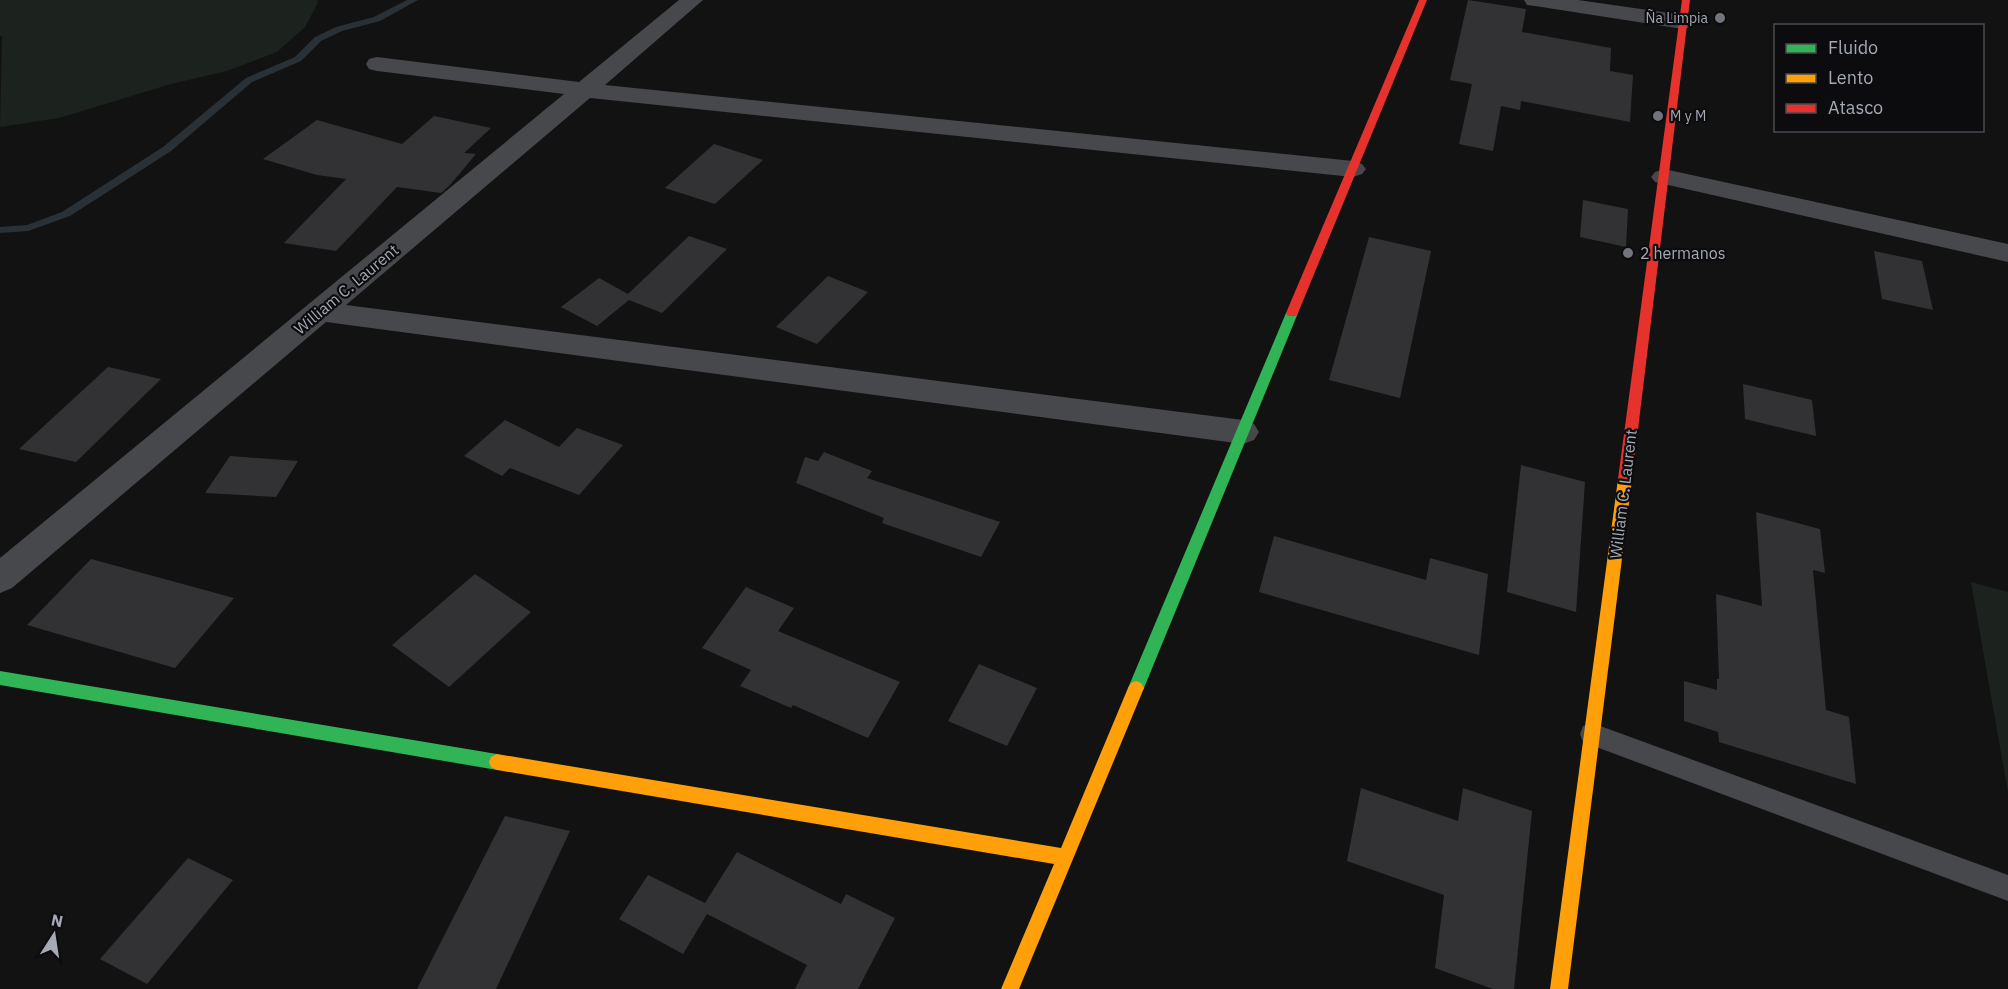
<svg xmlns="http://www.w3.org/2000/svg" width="2008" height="989" font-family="'IBM Plex Sans',sans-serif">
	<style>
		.green { fill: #1c221d }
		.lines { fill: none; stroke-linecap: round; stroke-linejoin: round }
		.stream { fill: #2a3136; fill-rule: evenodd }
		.building { fill: #323235 }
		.lane { fill: #46484b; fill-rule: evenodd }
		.street { fill: #46484b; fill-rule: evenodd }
		.fast { fill: #30b455; fill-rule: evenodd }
		.slow { fill: #ff9f0a; fill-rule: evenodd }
		.jam { fill: #e5322d; fill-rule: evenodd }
		.poi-dot { fill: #71747b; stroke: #0c0c0e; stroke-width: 2 }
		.labels { text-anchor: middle; stroke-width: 4.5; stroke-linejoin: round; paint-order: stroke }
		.far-poi-label { font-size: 14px; fill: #a4a9b3; stroke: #0c0c0e; text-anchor: end }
		.poi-label { font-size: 16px; fill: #a4a9b3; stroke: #0c0c0e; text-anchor: start }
		.street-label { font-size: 16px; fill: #a4a9b3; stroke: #0c0c0e }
	</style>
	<rect width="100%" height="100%" fill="#121212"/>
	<g class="green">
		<polygon points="0,0 317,0 318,3 305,27 277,52 227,71 171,84 59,118 0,127 2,36 0,36"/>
		<polygon points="1971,582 2008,592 2008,793"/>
	</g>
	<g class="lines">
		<polygon class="stream" points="407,0 418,0 380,21 342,31 321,41 301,61 252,82 171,151 70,216 28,231 0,233 0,227 27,225 62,212 163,147 246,78 295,57 315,37 336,27 374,17"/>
	</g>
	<g class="building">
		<polygon points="1468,0 1526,9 1522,32 1611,48 1610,71 1633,75 1630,122 1521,101 1520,110 1501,106 1493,151 1459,144 1472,84 1450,80"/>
		<polygon points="434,116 491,128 464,153 476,154 450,185 441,193 397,187 336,251 284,243 346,179 317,175 263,159 317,120 402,144"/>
		<polygon points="714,144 763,160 715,204 665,188"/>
		<polygon points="1583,200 1628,209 1626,247 1580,237"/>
		<polygon points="689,236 727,249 662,313 629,300 597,326 561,307 599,278 628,294"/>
		<polygon points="1369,237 1431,251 1400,398 1329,380"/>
		<polygon points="1874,251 1922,261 1933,310 1882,299"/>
		<polygon points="828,276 868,292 817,344 776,327"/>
		<polygon points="108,367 161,379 76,462 19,449"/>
		<polygon points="1743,384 1812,400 1816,436 1745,419"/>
		<polygon points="505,420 559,447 577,428 623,445 579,495 510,468 502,476 464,456"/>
		<polygon points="824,452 872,471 867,478 1000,522 981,557 882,523 884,518 796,483 805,457 818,461"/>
		<polygon points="230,456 298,461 276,497 205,493"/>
		<polygon points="1521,465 1585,482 1576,612 1507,592"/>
		<polygon points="1756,512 1820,529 1825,573 1813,570 1826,710 1849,717 1856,784 1719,742 1718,732 1684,721 1684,681 1717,690 1717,679 1719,679 1716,594 1762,606"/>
		<polygon points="1274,536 1426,580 1430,558 1488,574 1479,655 1259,592"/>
		<polygon points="91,559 234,598 175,668 27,625"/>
		<polygon points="475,574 531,612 449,687 392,645"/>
		<polygon points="746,587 794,608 778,631 900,682 868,738 793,705 791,708 740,686 751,670 702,648"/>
		<polygon points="979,664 1037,688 1007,746 948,721"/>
		<polygon points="1361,788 1458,821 1463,788 1532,811 1514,989 1493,989 1435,968 1444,895 1347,861"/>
		<polygon points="505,816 570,831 496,989 417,989"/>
		<polygon points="737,852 841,904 846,894 895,918 858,989 795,989 807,965 707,914 683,954 619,919 648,875 705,903"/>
		<polygon points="188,858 233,880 147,984 100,959"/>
	</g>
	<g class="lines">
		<polygon class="lane" points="1592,723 2008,875 2008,901 1583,742 1580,734 1583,726"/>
		<g class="street">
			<polygon points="679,0 703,0 605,85 1353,161 1362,164 1366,169 1362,174 1353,177 590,98 346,305 1243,420 1254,424 1259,432 1254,440 1243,444 326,322 12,588 0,593 0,558 564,94 377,71 369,69 366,64 369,59 377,57 579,82"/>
			<polygon points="1524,0 1578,0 1683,15 1691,17 1694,22 1691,27 1683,29 1535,6 1527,5"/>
			<polygon points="1664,169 2008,244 2008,262 1655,182 1651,177 1655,172"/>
		</g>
		<g class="fast">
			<polygon points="1292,309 1298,313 1144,688 1141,693 1136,695 1131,693 1128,688 1286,313"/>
			<polygon points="0,671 497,754 503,757 505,762 503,767 497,770 0,685"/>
		</g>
		<g class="slow">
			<polygon points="1625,474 1630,475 1632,479 1568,989 1550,989 1618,479 1620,475"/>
			<polygon points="1136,681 1141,683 1144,688 1019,989 1001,989 1054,864 497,770 491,767 489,762 491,757 497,754 1061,848 1128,688 1131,683"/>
		</g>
		<g class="jam">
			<polygon points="1419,0 1427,0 1298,313 1296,316 1288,316 1286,313"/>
			<polygon points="1682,0 1690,0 1632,479 1630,483 1620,483 1618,479"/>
		</g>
	</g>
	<g class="poi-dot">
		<circle cx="1720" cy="18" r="6"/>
		<circle cx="1658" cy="116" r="6"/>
		<circle cx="1628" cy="253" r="6"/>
	</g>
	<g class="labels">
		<g class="far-poi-label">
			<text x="1708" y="23">Ña Limpia</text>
			<text x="1670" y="121" text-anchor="start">M y M</text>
		</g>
		<g class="poi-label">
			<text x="1640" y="259">2 hermanos</text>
		</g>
		<g class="street-label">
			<text transform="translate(346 289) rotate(-40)" y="6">William C. Laurent</text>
			<text transform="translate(1623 494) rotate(-83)" y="6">William C. Laurent</text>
		</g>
	</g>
	<rect x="1774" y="24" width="210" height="108" fill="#0c0c0e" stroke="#494b50" stroke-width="1.5"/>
	<rect x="1786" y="44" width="30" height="9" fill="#30b455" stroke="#494b50" stroke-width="1.5"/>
	<text x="1828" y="54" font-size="18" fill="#a4a9b3">Fluido</text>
	<rect x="1786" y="74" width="30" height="9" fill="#ff9f0a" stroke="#494b50" stroke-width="1.5"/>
	<text x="1828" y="84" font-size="18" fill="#a4a9b3">Lento</text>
	<rect x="1786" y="104" width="30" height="9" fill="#e5322d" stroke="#494b50" stroke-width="1.5"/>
	<text x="1828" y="114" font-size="18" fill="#a4a9b3">Atasco</text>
	<g transform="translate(54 935) rotate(12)" stroke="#0c0c0e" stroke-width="4.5" paint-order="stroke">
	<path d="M0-4.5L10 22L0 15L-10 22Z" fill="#a4a9b3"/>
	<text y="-9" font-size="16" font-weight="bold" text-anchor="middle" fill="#a4a9b3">N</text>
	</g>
</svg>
